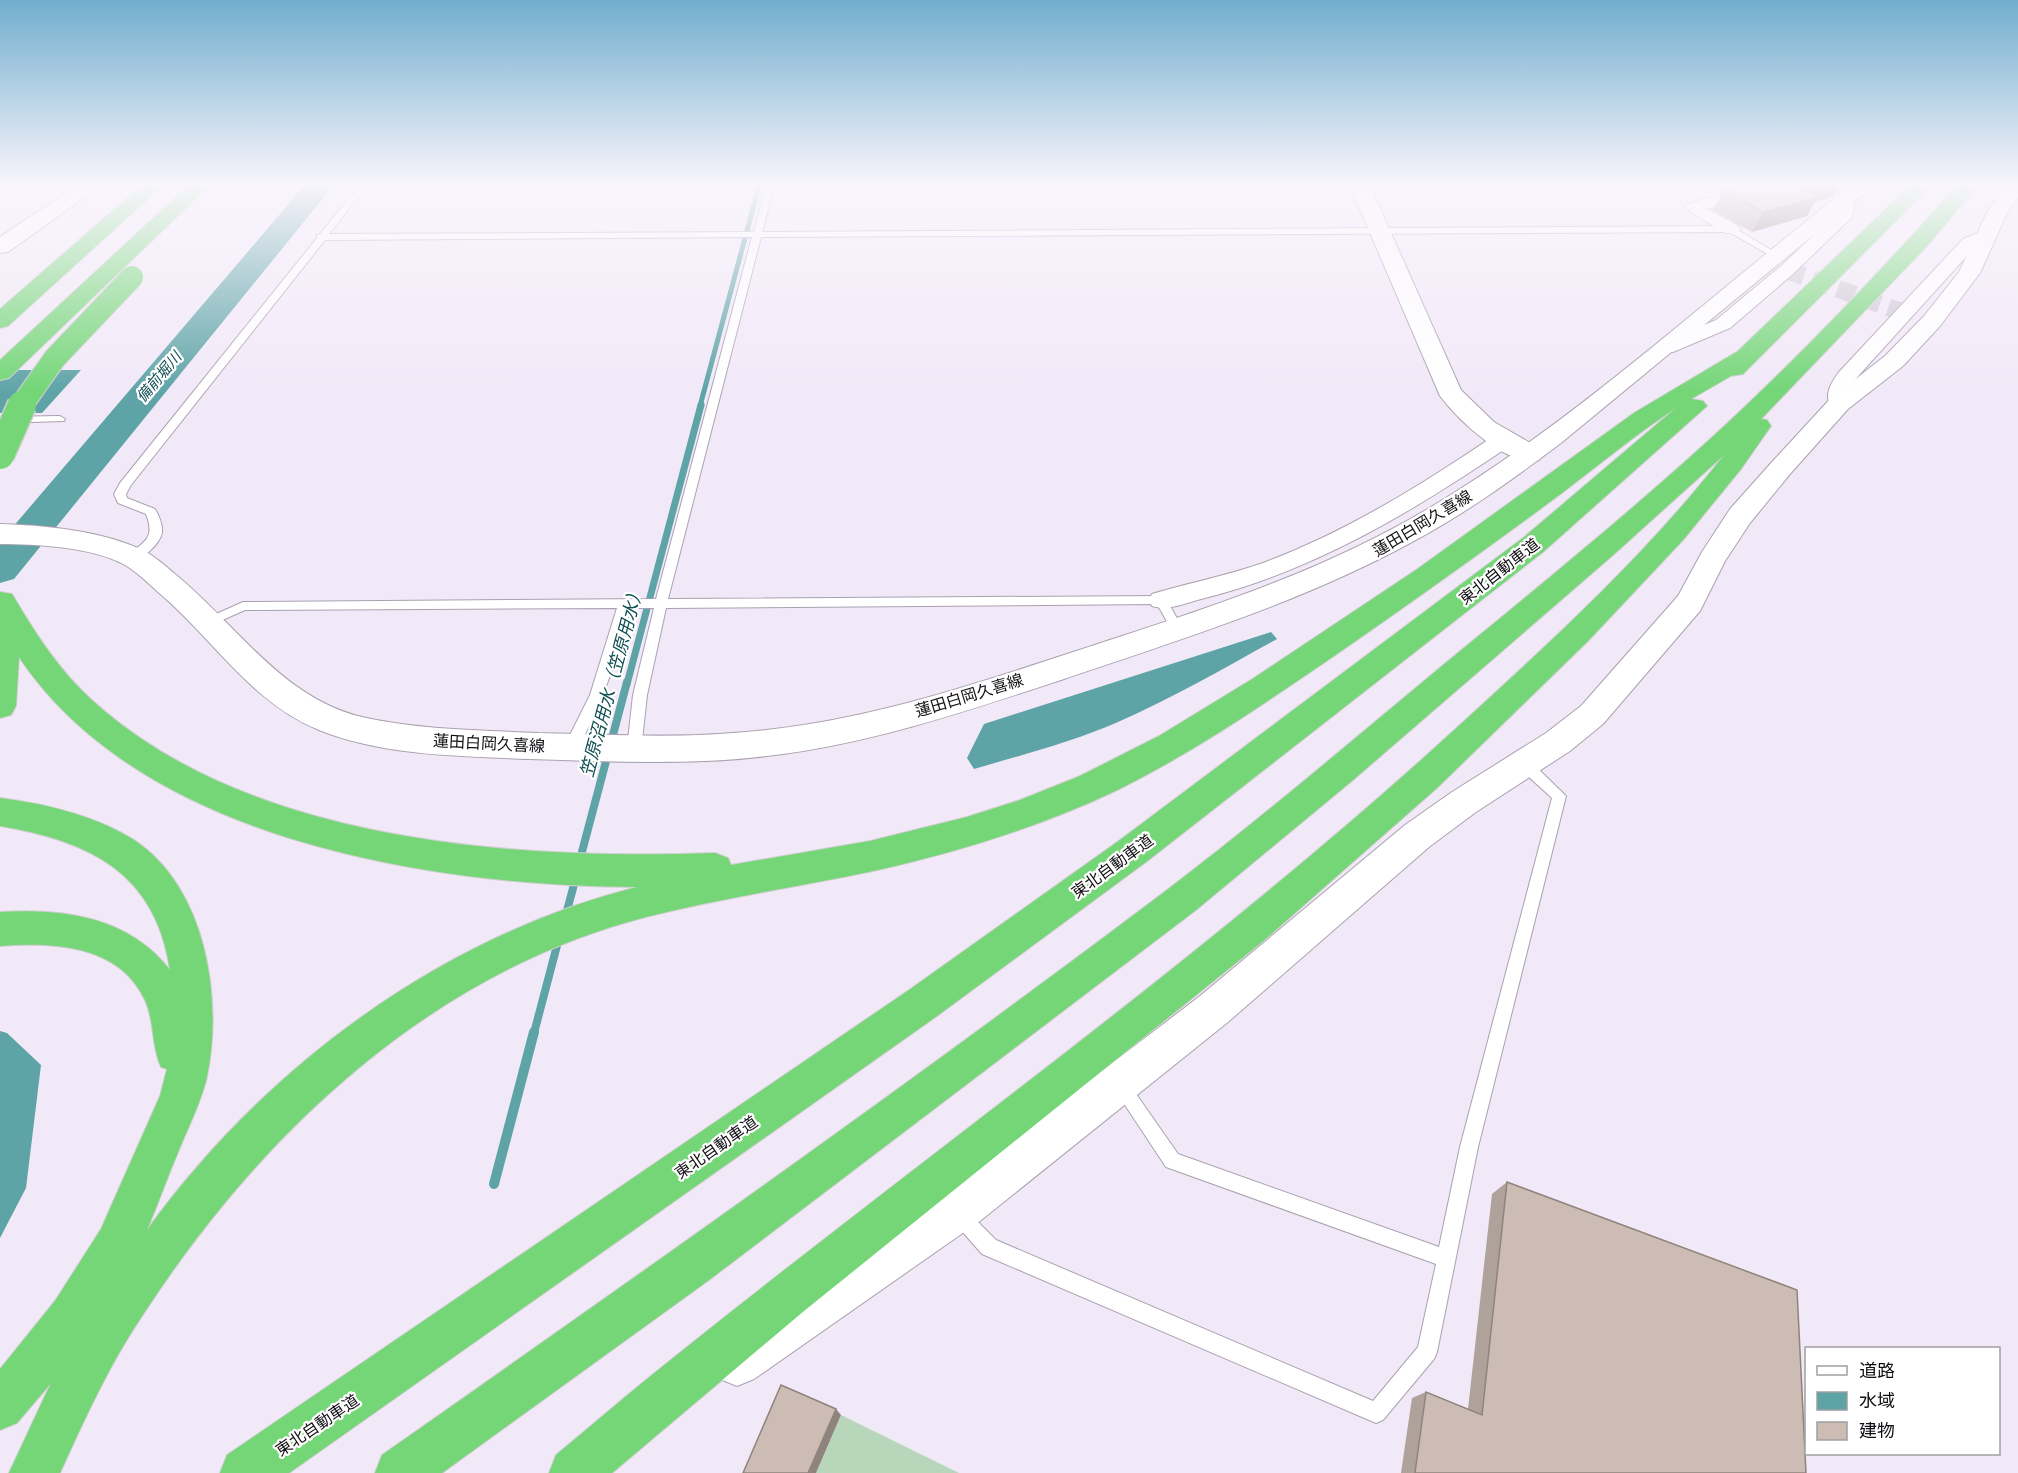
<svg xmlns="http://www.w3.org/2000/svg" width="2018" height="1473" font-family="'Noto Serif','Noto Sans JP',serif">
	<style>
		.green { fill: #b8d7ba }
		.water { fill: #5ea4a7 }
		.lines { fill: none; stroke-linecap: round; stroke-linejoin: round }
		.stream-far3 { stroke: #5ea4a7; stroke-width: 5 }
		.stream-far2 { stroke: #5ea4a7; stroke-width: 7 }
		.stream-far1 { stroke: #5ea4a7; stroke-width: 8 }
		.stream { stroke: #5ea4a7; stroke-width: 10 }
		.river { fill: #5ea4a7; fill-rule: evenodd }
		.minor-tunnel { stroke: #d0c8d6; stroke-width: 18; stroke-dasharray: 18 9; stroke-linecap: butt }
		.service-casing { stroke: #aaa1af; stroke-width: 2 }
		.minor-casing { stroke: #aaa1af; stroke-width: 2 }
		.tertiary-casing { stroke: #aaa1af; stroke-width: 2 }
		.secondary-casing { stroke: #aaa1af; stroke-width: 2 }
		.motorway-casing { stroke: #d0cfd0; stroke-width: 2 }
		.service { fill: #fff; fill-rule: evenodd }
		.minor { fill: #fff; fill-rule: evenodd }
		.tertiary { fill: #fff; fill-rule: evenodd }
		.secondary { fill: #fff; fill-rule: evenodd }
		.motorway { fill: #74d677; fill-rule: evenodd }
		.motorway-bridge-far1-casing { stroke: #d0cfd0; stroke-width: 24; stroke-linecap: butt }
		.motorway-bridge-casing { stroke: #d0cfd0; stroke-width: 31; stroke-linecap: butt }
		.motorway-bridge-far1 { stroke: #74d677; stroke-width: 22 }
		.motorway-bridge { stroke: #74d677; stroke-width: 28 }
		.wall { fill: #afa29a }
		.shaded-wall { fill: #8f847d }
		.building { fill: #ccbcb3; stroke: #8f847d; stroke-width: 1.5 }
		.labels { text-anchor: middle; stroke-width: 4.5; stroke-linejoin: round; paint-order: stroke }
		.far-water-label { font-size: 15px; font-style: italic; fill: #115053; stroke: #fff }
		.street-label { font-size: 16px; fill: #120f14; stroke: #fff }
		.water-label { font-size: 18px; font-style: italic; fill: #115053; stroke: #fff }
	</style>
	<rect width="100%" height="100%" fill="#f2e9f8"/>
	<polygon class="green" points="841,1415 959,1473 816,1473"/>
	<g class="water">
		<polygon points="0,370 81,370 42,413 0,413"/>
		<path d="M1271 632 1277 639C1224 668 1173 698 1118 722 1072 742 1022 755 974 769L967 758 984 724Z"/>
		<polygon points="0,1031 7,1033 41,1065 26,1188 0,1238"/>
	</g>
	<g class="lines">
		<polyline class="stream-far3" points="700,406 759,186"/>
		<polyline class="stream-far2" points="627,684 701,405"/>
		<g class="stream-far1">
			<polyline points="579,863 627,682"/>
			<polyline points="565,918 576,877"/>
			<polyline points="534,1033 559,938"/>
		</g>
		<polyline class="stream" points="494,1184 534,1032"/>
		<polygon class="river" points="304,186 333,186 14,579 0,583 0,542"/>
		<polyline class="minor-tunnel" points="1787,270 1904,313"/>
		<g class="service-casing">
			<g id="service">
				<path d="M359 186H367L329 234 754 232 766 186H774L762 232 1731 226 1778 254 1771 256 1729 232 761 237 668 599 1161 596 1165 597 1183 629 1181 632H1173L1157 604 666 608 647 695 641 749 639 753H629L627 749 633 695 654 608H630C617 658 602 706 576 751H566L564 747 590 695 617 608 245 610 209 626 203 622 205 619 243 602 656 599 752 237 325 240 131 485 126 494 127 498 155 509C159 516 163 525 162 533 159 545 141 562 129 560L127 557 129 554C146 541 155 537 146 514L118 503 114 494 120 483 317 238V235L320 234Z"/>
				<polygon points="60,416 65,419 64,421 0,423 0,417"/>
				<polygon points="1524,758 1529,760 1566,796 1478,1147 1437,1352 1434,1359 1383,1420 1376,1423 1369,1420 982,1254 952,1220 949,1214 952,1208 958,1205 964,1208 996,1240 1373,1401 1418,1347 1436,1264 1166,1167 1113,1087 1115,1081 1121,1079 1127,1081 1178,1154 1439,1247 1460,1147 1552,798 1519,768 1517,764 1519,760"/>
			</g>
		</g>
		<g class="minor-casing">
			<g id="minor">
				<polygon points="1751,186 1775,186 1773,189 1707,209 1737,225 1740,229 1737,233 1725,233 1685,208 1687,204"/>
				<polygon points="1848,191 1856,196 1852,217 1793,274 1730,328 1673,352 1659,352 1656,348 1659,344 1716,320 1781,266 1838,212 1840,196"/>
				<path d="M1988 229 1994 230 1997 234 1975 247 1851 384 1846 408H1832C1823 395 1831 383 1839 372L1963 239Z"/>
				<path d="M1503 433 1511 435 1514 440 1511 445C1415 510 1315 571 1201 599 1186 603 1168 611 1152 606L1149 600 1152 594C1189 583 1226 576 1263 563 1346 532 1422 485 1495 435Z"/>
			</g>
		</g>
		<g class="tertiary-casing">
			<g id="tertiary">
				<polygon points="77,186 100,186 8,252 0,253 0,237"/>
				<path d="M1350 186H1370L1461 390 1494 422 1539 448 1543 454 1539 460C1508 468 1458 420 1440 396Z"/>
				<polygon points="2005,186 2018,186 2018,197 2007,213 1980,273 1940,326 1903,366 1848,409 1790,474 1750,523 1725,561 1700,611 1603,724 1570,751 1476,812 1429,847 1228,1022 980,1221 754,1379 737,1386 720,1379 713,1362 720,1345 948,1189 1200,996 1405,825 1452,792 1546,733 1581,706 1678,596 1702,552 1730,509 1772,462 1830,399 1885,356 1924,316 1959,272 1987,213"/>
			</g>
		</g>
		<g class="secondary-casing">
			<path id="secondary" d="M1851 186H1873L1561 443C1513 479 1465 514 1412 542 1302 602 1182 639 1064 679 967 711 869 744 767 756 688 766 608 761 529 759 459 756 384 756 319 730 251 703 212 637 158 592 148 583 137 572 125 565 93 547 36 544 0 544V524C43 525 103 531 142 550 154 555 165 566 175 574 236 624 282 698 362 717 419 730 480 730 538 733 614 735 690 739 766 730 886 717 1002 675 1116 638 1224 603 1333 566 1431 507 1583 416 1712 293 1851 186Z"/>
		</g>
		<g class="motorway-casing">
			<g id="motorway">
				<polygon points="141,186 162,186 8,326 0,328 0,309"/>
				<polygon points="188,186 209,186 9,378 0,380 0,360"/>
				<path d="M1910 186H1931L1743 374 1731 376 1691 399 1703 401 1707 406 1543 552 1146 862 937 1016 289 1473H220L227 1455 909 990 1120 840 1523 538 1676 408C1631 437 1591 472 1547 504 1477 556 1406 606 1334 656 1262 705 1190 755 1111 793 1036 828 954 853 873 871 797 887 721 898 646 917 432 972 262 1132 144 1313 110 1363 85 1418 60 1473H9L51 1383 17 1423 0 1430V1369L55 1301 101 1229 160 1096 167 1069 161 1067C151 1045 155 1022 145 1000 119 944 52 942 0 946V912C64 908 129 917 170 970 156 873 90 841 0 826V798C46 804 94 815 134 840 207 888 224 1002 206 1081 200 1103 190 1124 181 1145 169 1173 159 1201 147 1230 266 1066 441 937 637 887 433 886 142 841 19 657L16 706 11 715 0 718V592L12 594C35 633 60 672 94 702 251 843 515 860 715 853L728 858 731 865 870 841 967 817 1020 800 1080 776 1159 736 1254 678 1416 570 1634 413 1738 351Z"/>
				<path d="M1957 186H1977L1928 245 1761 419 1767 420 1771 426 1741 469 1683 540 1588 641 1438 787 1262 942 804 1311 612 1473H549L556 1455 636 1388C910 1165 1202 962 1462 723 1554 639 1647 554 1724 455L1612 556 1353 780 1196 910 709 1280 442 1473H375L382 1455C646 1270 910 1084 1167 890 1259 820 1347 745 1436 671 1527 596 1620 521 1708 441 1796 361 1878 274 1957 186Z"/>
			</g>
		</g>
		<use href="#service" class="service"/>
		<use href="#minor" class="minor"/>
		<use href="#tertiary" class="tertiary"/>
		<use href="#secondary" class="secondary"/>
		<use href="#motorway" class="motorway"/>
		<g class="motorway-bridge-far1-casing">
			<polyline id="motorway-bridge-far1" points="21,406 55,358 132,277"/>
		</g>
		<g class="motorway-bridge-casing">
			<polyline id="motorway-bridge" points="0,455 22,405"/>
		</g>
		<use href="#motorway-bridge-far1" class="motorway-bridge-far1"/>
		<use href="#motorway-bridge" class="motorway-bridge"/>
	</g>
	<g class="wall">
		<polygon points="1723,190 1832,197 1815,202 1807,216 1752,232 1713,210"/>
		<polygon points="1507,1182 1806,1473 1401,1473 1412,1398 1426,1392 1468,1409 1492,1194"/>
	</g>
	<g class="shaded-wall">
		<polygon points="1815,186 1839,186 1832,197 1815,202 1807,216 1752,232 1763,212 1804,189"/>
		<polygon points="836,1409 841,1415 816,1473 808,1473"/>
	</g>
	<g class="building">
		<polygon points="1739,186 1815,186 1804,189 1818,197 1763,212 1723,190"/>
		<polygon points="1507,1182 1797,1290 1806,1473 1415,1473 1426,1392 1482,1415"/>
		<polygon points="781,1385 836,1409 808,1473 743,1473"/>
	</g>
	<linearGradient id="sky" x2="0" y2="1"><stop stop-color="#71aece"/><stop offset="0.47" stop-color="#f9f5fc"/><stop offset="1" stop-color="#f9f5fc" stop-opacity="0"/></linearGradient>
	<rect width="2018" height="392" fill="url(#sky)"/>
	<g class="labels">
		<g class="far-water-label">
			<text transform="translate(159 377) rotate(-50)" y="5">備前堀川</text>
		</g>
		<g class="street-label">
			<text transform="translate(1422 523) rotate(-31)" y="6">蓮田白岡久喜線</text>
			<text transform="translate(1499 571) rotate(-38)" y="6">東北自動車道</text>
			<text transform="translate(969 695) rotate(-17)" y="6">蓮田白岡久喜線</text>
			<text transform="translate(489 743) rotate(3)" y="6">蓮田白岡久喜線</text>
			<text transform="translate(1112 866) rotate(-36)" y="6">東北自動車道</text>
			<text transform="translate(716 1147) rotate(-35)" y="6">東北自動車道</text>
			<text transform="translate(317 1425) rotate(-34)" y="6">東北自動車道</text>
		</g>
		<g class="water-label">
			<text transform="translate(612 681) rotate(-75)" y="6">笠原沼用水（笠原用水）</text>
		</g>
	</g>
	<rect x="1805" y="1347" width="195" height="108" fill="#ffffff" stroke="#a09fa1" stroke-width="1.5"/>
	<rect x="1817" y="1366" width="30" height="9" fill="#ffffff" stroke="#a09fa1" stroke-width="1.5"/>
	<text x="1859" y="1377" font-size="18" fill="#120f14">道路</text>
	<rect x="1817" y="1392" width="30" height="18" fill="#5ea4a7" stroke="#a09fa1" stroke-width="1.5"/>
	<text x="1859" y="1407" font-size="18" fill="#120f14">水域</text>
	<rect x="1817" y="1422" width="30" height="18" fill="#ccbcb3" stroke="#a09fa1" stroke-width="1.5"/>
	<text x="1859" y="1437" font-size="18" fill="#120f14">建物</text>
</svg>
